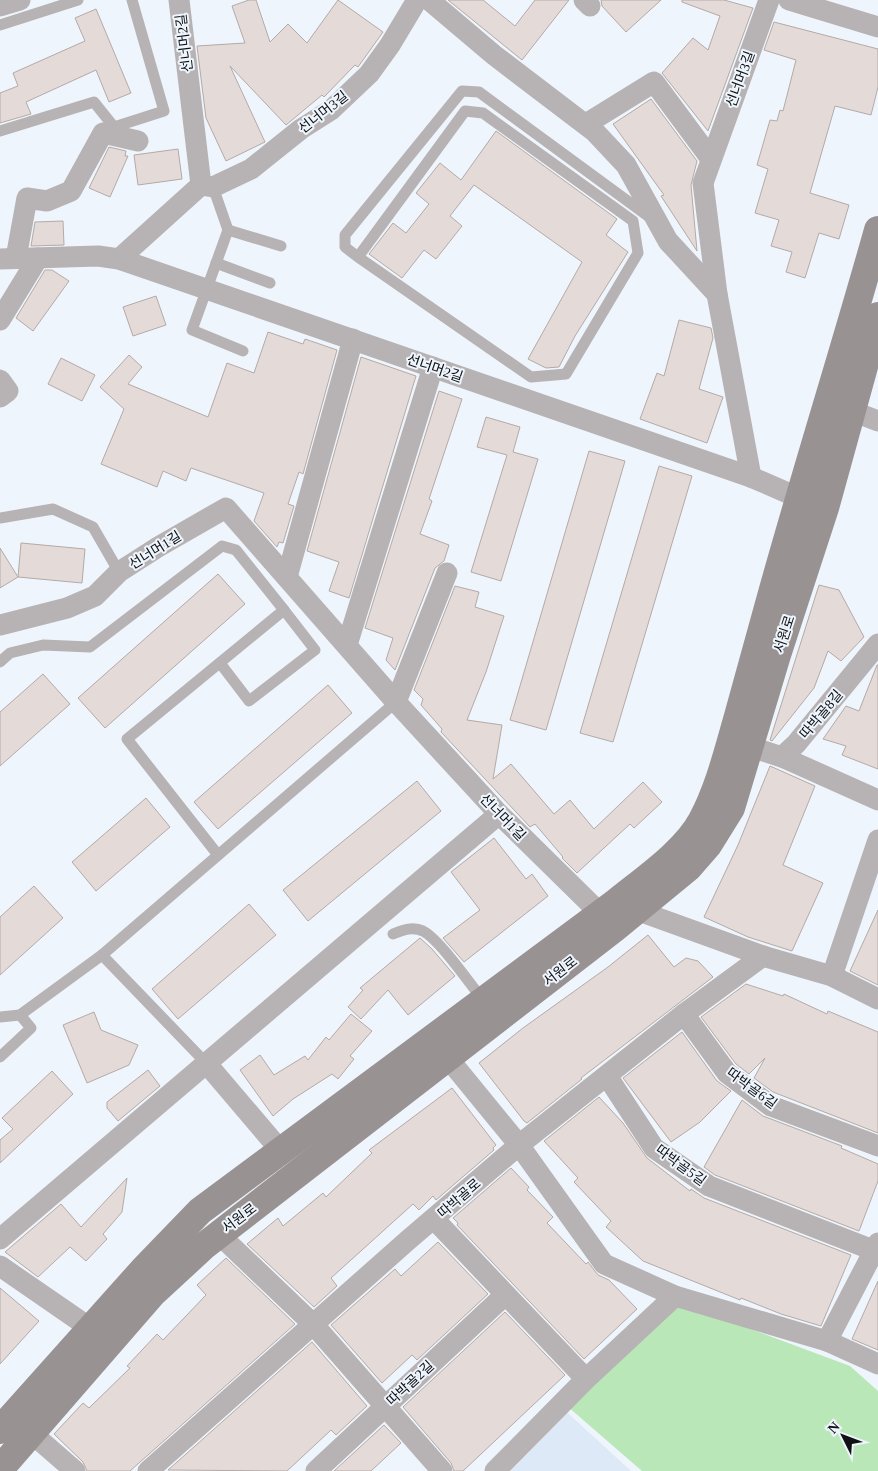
<svg xmlns="http://www.w3.org/2000/svg" width="878" height="1471" font-family="'Times New Roman','Noto Sans KR',serif">
	<style>
		.built { fill: #dde9f6 }
		.green { fill: #b9e7b8 }
		.building { fill: #e4dad7; stroke: #b4aaa7 }
		.lines { fill: none; stroke-linecap: round; stroke-linejoin: round }
		.lane { stroke: #b7b2b3; stroke-width: 11 }
		.street { stroke: #b7b2b3; stroke-width: 21 }
		.secondary { stroke: #999293; stroke-width: 28 }
		.labels { text-anchor: middle; stroke-width: 4; stroke-linejoin: round; paint-order: stroke }
		.street-label { font-size: 14px; fill: #0f1113; stroke: #eef5fc }
	</style>
	<rect width="100%" height="100%" fill="#eef5fc"/>
	<polygon class="built" points="560,1406 631,1471 496,1471"/>
	<polygon class="green" points="681,1303 850,1366 878,1391 878,1471 642,1471 567,1406"/>
	<g class="building">
		<polygon points="249,0 256,0 270,42 288,24 307,43 338,0 383,32 358,67 355,65 324,97 322,95 286,125 230,66 265,142 226,161 206,118 197,46 245,43 232,6"/>
		<polygon points="448,0 483,0 515,26 535,0 569,0 522,60"/>
		<polygon points="601,0 661,0 626,32 602,6"/>
		<polygon points="682,0 724,0 753,8 708,131 662,73 693,38 708,50 720,16 682,2"/>
		<polygon points="96,9 131,93 109,102 96,70 26,102 31,114 0,123 0,93 18,86 13,73 85,41 75,18"/>
		<polygon points="774,22 878,49 878,87 871,115 835,106 810,193 849,205 839,239 819,233 805,278 786,272 792,252 771,246 779,220 755,213 768,169 757,165 770,120 777,121 780,110 783,111 796,60 764,50"/>
		<polygon points="651,99 697,161 691,185 697,251 661,196 664,195 613,124"/>
		<polygon points="496,131 617,219 606,235 628,252 575,336 559,367 546,368 528,359 582,262 474,185 450,216 462,226 436,259 424,250 402,278 369,254 393,223 406,233 429,204 416,193 440,163 461,180"/>
		<polygon points="109,147 126,151 125,156 128,156 110,197 89,188"/>
		<polygon points="178,149 182,179 138,185 134,155"/>
		<polygon points="63,221 64,245 31,246 35,222"/>
		<polygon points="45,270 52,270 69,281 33,331 16,318"/>
		<polygon points="156,296 166,325 133,336 123,307"/>
		<polygon points="679,320 711,328 713,338 699,389 723,397 707,443 640,419 657,373 664,376"/>
		<polygon points="268,332 303,344 305,339 337,350 303,474 299,472 288,504 294,506 283,543 279,542 277,547 254,521 264,493 191,468 186,481 163,471 157,487 101,464 124,409 100,387 129,355 142,367 128,384 208,417 227,363 254,373"/>
		<polygon points="361,357 416,376 349,598 329,591 339,562 307,551"/>
		<polygon points="61,358 95,375 82,401 48,384"/>
		<polygon points="439,391 462,399 429,499 432,501 420,534 449,545 444,561 435,568 395,670 386,660 393,638 365,628"/>
		<polygon points="486,417 520,427 513,452 538,459 501,581 471,572 507,455 477,447"/>
		<polygon points="589,451 625,461 546,730 510,720"/>
		<polygon points="659,466 692,476 613,742 580,733"/>
		<polygon points="21,543 85,549 82,583 18,577"/>
		<polygon points="0,548 18,577 0,588"/>
		<polygon points="218,574 245,604 105,728 78,698"/>
		<polygon points="819,585 839,590 864,637 841,661 828,651 814,688 772,741 770,740"/>
		<polygon points="455,586 479,592 475,607 504,616 486,672 467,720 502,725 493,779 511,764 554,814 570,800 594,829 643,782 662,802 634,828 630,824 577,873 562,858 563,857 535,824 530,827 441,732 442,729 421,705 423,699 414,690"/>
		<polygon points="877,665 878,665 878,769 842,755 846,746 823,739 846,706 859,711"/>
		<polygon points="43,674 70,704 0,766 0,712"/>
		<polygon points="328,685 352,713 218,829 194,802"/>
		<polygon points="770,766 815,786 783,865 823,883 792,951 748,937 704,917 738,845"/>
		<polygon points="417,781 441,811 308,921 283,890"/>
		<polygon points="146,798 170,827 96,891 72,862"/>
		<polygon points="494,838 526,879 532,874 548,896 464,962 443,938 480,910 451,872"/>
		<polygon points="34,886 63,918 0,975 0,917"/>
		<polygon points="249,904 276,935 178,1019 152,989"/>
		<polygon points="878,910 878,985 850,971"/>
		<polygon points="648,935 674,967 686,958 698,961 713,977 581,1078 582,1079 527,1123 524,1121 479,1063 523,1028 608,967"/>
		<polygon points="420,938 432,949 455,976 408,1015 388,990 361,1019 348,1007 363,990 360,988"/>
		<polygon points="746,984 783,996 784,994 827,1014 828,1011 878,1032 878,1133 773,1092 754,1078 765,1058 749,1074 736,1064 701,1017"/>
		<polygon points="94,1012 101,1030 138,1045 129,1065 87,1083 63,1025"/>
		<polygon points="351,1014 372,1031 350,1056 354,1059 338,1079 332,1074 293,1099 273,1116 240,1070 260,1055 274,1075 305,1056 308,1060 326,1037 329,1040"/>
		<polygon points="682,1032 717,1081 731,1091 700,1122 671,1142 623,1078"/>
		<polygon points="148,1070 160,1086 118,1121 107,1108 107,1102"/>
		<polygon points="52,1071 73,1094 0,1163 0,1140 13,1129 2,1118"/>
		<polygon points="452,1088 496,1145 493,1148 494,1150 436,1200 433,1196 419,1210 413,1204 331,1278 337,1286 314,1307 247,1244 278,1218 283,1226 323,1193 326,1197 372,1153 369,1150"/>
		<polygon points="599,1097 623,1123 647,1158 690,1191 691,1189 704,1198 851,1255 821,1326 781,1314 741,1298 740,1300 643,1261 606,1227 611,1221 574,1182 578,1178 544,1141"/>
		<polygon points="742,1100 763,1116 842,1146 841,1148 878,1164 878,1181 859,1231 715,1175 704,1167"/>
		<polygon points="511,1168 529,1187 527,1190 553,1217 547,1223 586,1264 588,1262 598,1275 609,1280 637,1309 584,1359 457,1225 458,1223 453,1218"/>
		<polygon points="127,1178 122,1212 103,1234 107,1239 86,1261 70,1247 38,1277 5,1252 61,1204 81,1227"/>
		<polygon points="438,1242 488,1294 417,1360 412,1355 382,1383 331,1325 395,1269 401,1276"/>
		<polygon points="226,1258 295,1324 130,1471 87,1471 83,1462 54,1434 83,1403 89,1408 130,1368 127,1366 157,1334 163,1340 206,1295 197,1285"/>
		<polygon points="878,1281 878,1350 852,1339"/>
		<polygon points="0,1288 39,1321 0,1364"/>
		<polygon points="505,1312 565,1375 463,1471 454,1471 451,1463 403,1407"/>
		<polygon points="312,1342 367,1406 336,1435 331,1430 287,1471 168,1470"/>
		<polygon points="384,1425 401,1443 371,1471 334,1471"/>
	</g>
	<g class="lines">
		<g class="lane">
			<polyline points="0,25 78,0"/>
			<polyline points="0,131 94,102 114,127 164,111 132,0"/>
			<polyline points="213,187 228,230 192,330 243,351"/>
			<polyline points="228,230 281,246"/>
			<polyline points="358,257 465,111 483,113 633,221 638,253 566,374 531,377 358,257 345,247 345,235 462,91 479,92 648,216"/>
			<polyline points="216,263 270,283"/>
			<polyline points="0,518 53,509 93,527 119,572"/>
			<polyline points="0,662 10,653 43,645 90,647 222,546 236,550 284,610 127,739 218,855"/>
			<polyline points="220,663 249,701 315,650 284,610"/>
			<path d="M393 934C403 930 413 926 423 931 440 940 470 984 483 1000"/>
			<polyline points="0,1017 20,1015 102,955"/>
			<polyline points="0,1057 31,1028 20,1015"/>
			<polyline points="207,1064 102,955 396,702"/>
		</g>
		<g class="street">
			<polyline points="429,0 494,55 595,132 626,165 668,241 717,294"/>
			<polyline points="584,0 590,6"/>
			<polyline points="789,0 878,27"/>
			<polyline points="0,6 20,0"/>
			<polyline points="586,124 654,82 711,159"/>
			<polyline points="201,185 213,187 251,169 301,129 331,110 369,74 390,45 417,0"/>
			<polyline points="16,258 27,198 47,201 71,191 103,133 138,141"/>
			<polyline points="0,259 98,256 119,259 751,477 813,504"/>
			<polyline points="119,259 201,185 179,0"/>
			<polyline points="0,320 38,258"/>
			<polyline points="0,380 8,391 0,397"/>
			<polyline points="852,411 878,421"/>
			<polyline points="751,477 717,294 703,183 769,0"/>
			<polyline points="287,577 353,339"/>
			<polyline points="0,625 67,608 95,596 119,572 158,547 226,508 396,702 499,814 610,923"/>
			<polyline points="347,645 433,367"/>
			<polyline points="396,702 447,573"/>
			<polyline points="751,747 782,757 796,744 878,644"/>
			<polyline points="782,757 878,800"/>
			<polyline points="625,906 763,956 832,976 878,999"/>
			<polyline points="832,976 878,840"/>
			<polyline points="684,1014 727,1073 771,1106 878,1146"/>
			<polyline points="438,1046 519,1145 604,1264 675,1296 827,1341 878,1364"/>
			<polyline points="207,1064 281,1151"/>
			<polyline points="607,1076 654,1148 709,1186 878,1252"/>
			<polyline points="434,1219 586,1379"/>
			<polyline points="0,1239 499,814"/>
			<polyline points="227,1242 313,1324 442,1471"/>
			<polyline points="0,1266 103,1337"/>
			<polyline points="827,1341 878,1243"/>
			<polyline points="21,1424 75,1471"/>
			<polyline points="148,1471 407,1241 519,1145 684,1014 763,956"/>
			<polyline points="316,1471 505,1295"/>
			<polyline points="495,1471 586,1379 675,1296"/>
		</g>
		<g class="secondary">
			<path d="M0 1430 143 1270 200 1211 615 903C643 880 685 852 702 820 719 788 728 751 738 716 749 675 761 634 772 593 806 471 844 351 878 230"/>
			<polyline points="0,1469 152,1294 204,1246 615,928 688,868 708,845 731,808 777,655 825,508 878,316"/>
		</g>
	</g>
	<g class="labels">
		<g class="street-label">
			<text transform="translate(184 43) rotate(-97)" y="5">선너머2길</text>
			<text transform="translate(740 79) rotate(-70)" y="5">선너머3길</text>
			<text transform="translate(323 112) rotate(-38)" y="5">선너머3길</text>
			<text transform="translate(435 368) rotate(19)" y="5">선너머2길</text>
			<text transform="translate(155 550) rotate(-32)" y="5">선너머1길</text>
			<text transform="translate(784 634) rotate(-72)" y="5">서원로</text>
			<text transform="translate(821 714) rotate(-50)" y="5">따박골8길</text>
			<text transform="translate(503 817) rotate(46)" y="5">선너머1길</text>
			<text transform="translate(560 971) rotate(-38)" y="5">서원로</text>
			<text transform="translate(752 1088) rotate(36)" y="5">따박골6길</text>
			<text transform="translate(681 1165) rotate(36)" y="5">따박골5길</text>
			<text transform="translate(459 1198) rotate(-41)" y="5">따박골로</text>
			<text transform="translate(239 1218) rotate(-37)" y="5">서원로</text>
			<text transform="translate(410 1383) rotate(-43)" y="5">따박골2길</text>
		</g>
	</g>
	<g transform="translate(843 1436) rotate(312)" stroke="#eef5fc" stroke-width="4" paint-order="stroke">
	<path d="M0-4L9 19L0 12L-9 19Z" fill="#0f1113"/>
	<text y="-8" font-size="14" font-weight="bold" text-anchor="middle" fill="#0f1113">N</text>
	</g>
</svg>
